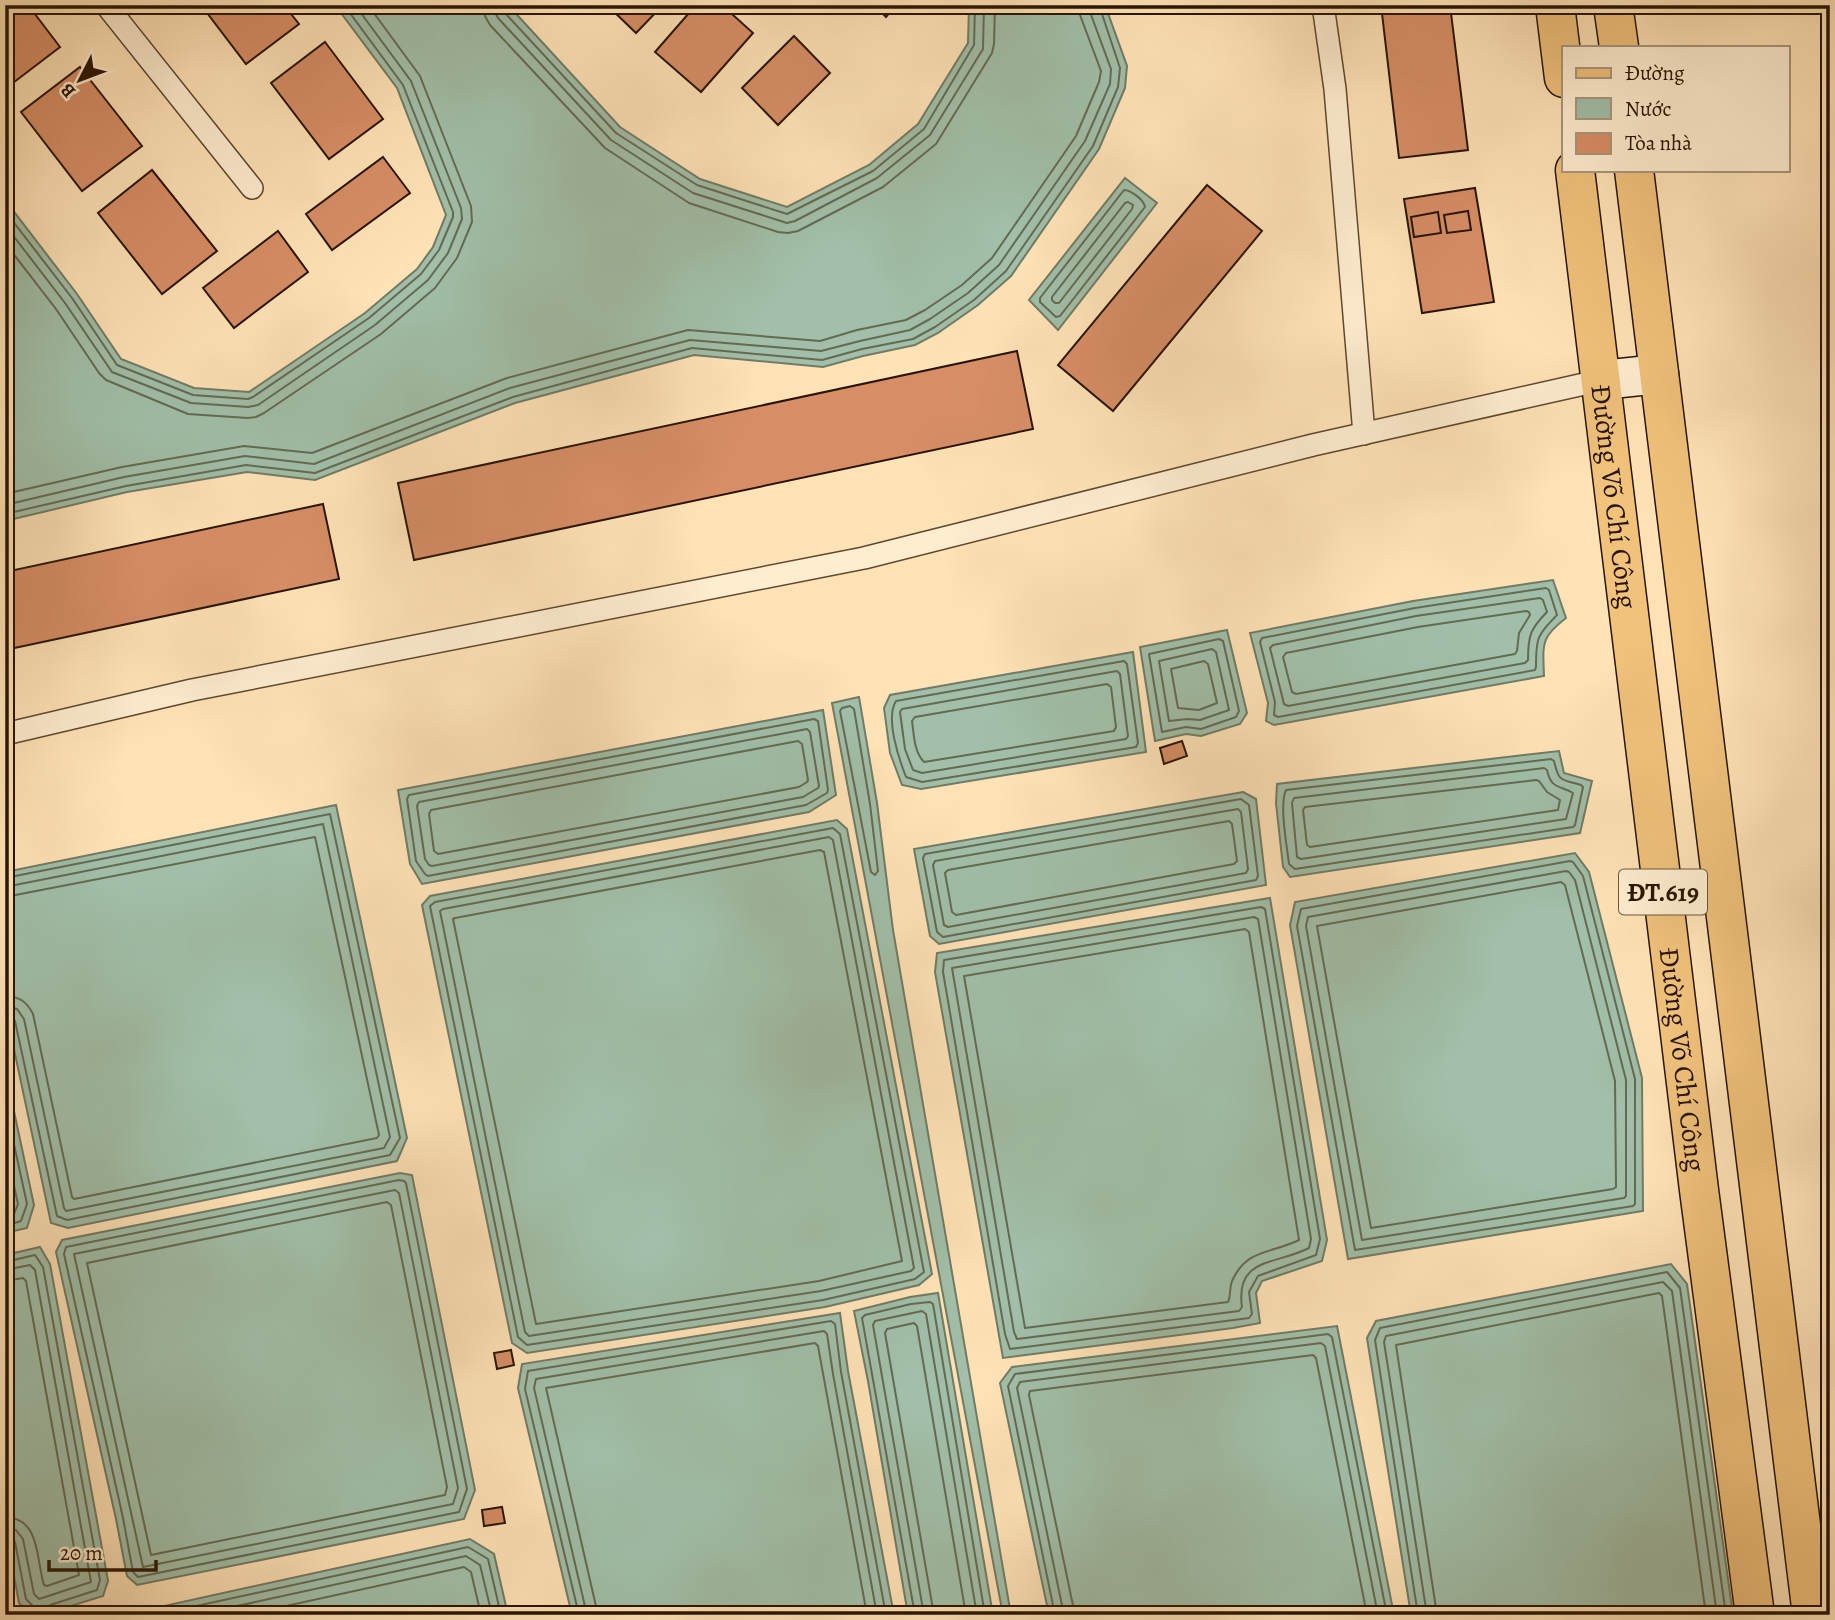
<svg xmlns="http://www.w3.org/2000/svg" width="1835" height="1620" font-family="Alegreya,serif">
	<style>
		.water { fill: #a1bfa9; stroke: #717b65; stroke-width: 2 }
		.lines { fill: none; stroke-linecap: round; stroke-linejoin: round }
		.shore { stroke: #646a54; stroke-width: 2 }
		.building { fill: #d78e67; stroke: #281500; stroke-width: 2 }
		.service-casing { stroke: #5e482e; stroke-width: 24 }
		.secondary-casing { stroke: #281500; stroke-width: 41 }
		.primary-casing { stroke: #281500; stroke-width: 41 }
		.service { stroke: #ffedd0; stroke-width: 21 }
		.secondary { stroke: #ffedd0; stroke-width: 38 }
		.primary { stroke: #f0c27c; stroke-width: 38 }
		.labels { text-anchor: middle; stroke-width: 5; stroke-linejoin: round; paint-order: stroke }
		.shield { fill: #ffedd0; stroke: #68563e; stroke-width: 2 }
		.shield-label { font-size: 26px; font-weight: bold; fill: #281500 }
		.street-label { font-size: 28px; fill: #281500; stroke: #ffedd0 }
	</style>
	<rect width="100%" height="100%" fill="#ffe3b7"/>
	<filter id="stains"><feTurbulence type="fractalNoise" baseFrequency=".00286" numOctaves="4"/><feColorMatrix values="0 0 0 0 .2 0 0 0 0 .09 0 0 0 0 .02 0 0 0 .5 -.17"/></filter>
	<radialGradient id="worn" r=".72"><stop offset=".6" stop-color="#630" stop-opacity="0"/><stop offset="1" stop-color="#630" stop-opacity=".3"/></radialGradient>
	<g class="water">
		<polygon points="335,5 508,5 620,127 700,179 787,207 869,165 918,124 968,43 969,5 1105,5 1127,66 1125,88 1099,149 1011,276 978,305 938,333 915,345 863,356 823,367 694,355 515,403 315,480 247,472 127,492 5,521 5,200 77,294 121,359 194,388 249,392 365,313 417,269 433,247 446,215 397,88"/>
		<polygon points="1125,178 1157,203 1058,330 1029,300"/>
		<path d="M1553 580 1566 618C1540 638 1543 644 1544 676L1274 725 1266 721 1268 703 1250 633 1413 601Z"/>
		<polygon points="1227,630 1247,713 1240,724 1201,736 1186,734 1155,741 1140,647"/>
		<polygon points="1133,652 1146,752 921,789 902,785 890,753 884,708 890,695"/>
		<polygon points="859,697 877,803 893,930 1011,1615 1003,1615 832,703"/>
		<polygon points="823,710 836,795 809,812 422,884 410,864 398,790"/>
		<polygon points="1559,751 1564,773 1592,781 1580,833 1290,877 1283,867 1276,803 1277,784"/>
		<polygon points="1243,792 1256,799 1266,885 939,944 930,936 914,849"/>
		<polygon points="336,805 407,1138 397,1161 68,1228 51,1223 5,1007 5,872"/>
		<polygon points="837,820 847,829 932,1274 919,1285 825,1307 527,1353 512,1343 422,905 430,896"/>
		<polygon points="1575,853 1589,872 1642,1078 1643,1211 1348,1259 1290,925 1295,902"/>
		<polygon points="1270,898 1327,1240 1322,1261 1262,1281 1256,1293 1260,1323 1233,1328 1003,1358 935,972 937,953"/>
		<polygon points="5,1069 34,1205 27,1228 5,1233"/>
		<polygon points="400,1173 412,1175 475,1490 464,1519 137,1585 127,1576 116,1519 56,1252 62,1240"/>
		<polygon points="40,1247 50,1264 108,1581 103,1596 42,1615 32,1615 19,1603 5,1528 5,1255"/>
		<polygon points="1671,1264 1687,1284 1733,1615 1411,1615 1367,1338 1376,1321"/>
		<polygon points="938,1293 993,1615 908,1615 868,1381 854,1311 910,1297"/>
		<polygon points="840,1313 848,1371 894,1615 572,1615 518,1388 522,1364"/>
		<polygon points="1337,1326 1394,1615 1049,1615 1000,1383 1012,1367"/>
		<polygon points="470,1539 494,1554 508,1615 139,1615 141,1611"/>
	</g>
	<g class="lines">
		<g class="shore">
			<polyline points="484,5 485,16 490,25 605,148 689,203 778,232 788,233 798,231 883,187 936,144 992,53 994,44 995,5"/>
			<polyline points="494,5 495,12 498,18 611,140 693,193 787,223 795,221 877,178 930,135 983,49 984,5"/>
			<polyline points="503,5 505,13 616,133 697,185 787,214 873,171 924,129 974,45 975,5"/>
			<path d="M1124 190C1131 190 1144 200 1145 207L1060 316 1056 317 1040 302V298Z"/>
			<polygon points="1128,202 1133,205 1132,209 1059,303 1055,303 1052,300 1052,297 1125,203"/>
			<polyline points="5,211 72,298 117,365 193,395 248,399 253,397 369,318 421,274 439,250 453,217 453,212 403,85 344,5"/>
			<polyline points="5,225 65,303 112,372 191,403 248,407 258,405 375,325 428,280 448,253 462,219 461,208 411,81 355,5"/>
			<polyline points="5,243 56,309 99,373 106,380 188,414 248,418 256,417 264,413 381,334 435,288 457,258 472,222 471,206 420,76 368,5"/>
			<polyline points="5,494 122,467 244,446 312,453 507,378 688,330 820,341 857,330 906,320 925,310 962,285 992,258 1076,136 1099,82 1101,71 1080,15 1079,5"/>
			<polyline points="5,505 124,477 245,456 314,464 510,388 690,340 821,351 860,341 910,330 930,319 968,293 999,265 1085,141 1110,84 1111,69 1090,12 1090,5"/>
			<polyline points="5,514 126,486 246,465 315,473 513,397 692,348 822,360 862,349 913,339 935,327 974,300 1006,271 1093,146 1118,87 1120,68 1099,5"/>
			<path d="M1546 588 1549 590 1557 615C1537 636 1536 637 1536 667L1535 670 1278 717 1274 715 1275 702 1260 642 1262 638 1415 608Z"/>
			<path d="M1540 598 1543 600 1547 612C1530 629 1528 636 1528 660L1525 663 1288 706 1284 704 1270 648 1273 645 1416 616Z"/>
			<polygon points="1526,611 1529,612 1530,615 1519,633 1517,651 1515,654 1296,694 1292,692 1283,657 1286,653 1418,627"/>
			<polygon points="1219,639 1223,641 1239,711 1236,717 1201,729 1186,727 1162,732 1149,654"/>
			<polygon points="1212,649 1216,652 1229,710 1200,720 1187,719 1169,721 1159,661"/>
			<path d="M1124 661 1127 664 1138 743 1136 747 922 782 906 777C899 759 885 718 896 701Z"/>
			<polygon points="1204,661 1208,664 1217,703 1199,710 1178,708 1171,669"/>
			<polygon points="1117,671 1120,674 1128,736 1126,739 922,773 913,770 905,749 900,712 902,709"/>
			<path d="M1107 684 1111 687 1116 727 1114 731 924 762C914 752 914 735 912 721L915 717Z"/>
			<polygon points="850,706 854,709 870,804 878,871 875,875 871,872 840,711 842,708"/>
			<polygon points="814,719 818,721 828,790 827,793 806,805 428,876 425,874 416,861 407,799 409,795"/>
			<polygon points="807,729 810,732 819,786 818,788 803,797 432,866 429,865 425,859 417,806 419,802"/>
			<polygon points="798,741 802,744 808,780 807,782 799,787 438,854 434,851 429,814 431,810"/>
			<path d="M1551 759 1554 761C1559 783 1561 779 1581 785L1583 787 1575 825 1573 827 1295 869 1289 864C1287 847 1279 804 1286 790Z"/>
			<path d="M1544 768 1547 770C1551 789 1559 785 1573 793L1566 819 1301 859 1297 857 1292 803 1294 798Z"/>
			<polygon points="1536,780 1539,781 1547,792 1560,800 1558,810 1310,847 1307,845 1303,810 1305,807"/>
			<polygon points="1241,799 1249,805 1258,876 1256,880 943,937 937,932 923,858 925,854"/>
			<polygon points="1238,809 1241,812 1248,869 1246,873 948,927 944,925 933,865 935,861"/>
			<polygon points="1229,821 1232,824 1237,861 1234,864 956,915 952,912 945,873 948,870"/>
			<polygon points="833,828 840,834 924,1272 915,1279 823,1300 527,1345 518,1337 430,906 435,902"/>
			<polygon points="829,837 833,840 914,1268 911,1271 821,1291 529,1336 525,1332 440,911 443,909"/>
			<polygon points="820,850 824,852 902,1261 819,1281 536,1324 453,919 455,918"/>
			<polygon points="1570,861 1573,862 1583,876 1635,1079 1635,1204 1633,1206 1355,1250 1297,926 1301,909"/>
			<polygon points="1566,871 1569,872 1575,880 1626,1080 1626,1196 1624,1198 1362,1240 1306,926 1308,917"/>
			<polyline points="5,878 330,814 400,1138 390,1155 67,1220 57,1216 15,1021 11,1016 5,1015"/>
			<polygon points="1561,882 1565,885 1615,1081 1616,1187 1613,1189 1371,1228 1317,926"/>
			<polyline points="5,887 323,824 390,1137 384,1148 66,1211 64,1208 24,1019 17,1009 5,1006"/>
			<path d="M5 897 315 837 379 1135 377 1138 74 1199 72 1197 33 1014C27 1002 19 996 5 996"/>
			<polygon points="1261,907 1265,909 1320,1239 1316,1255 1258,1276 1249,1292 1252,1314 1249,1318 1010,1349 1005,1334 943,972 944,960"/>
			<path d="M1254 917 1258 919 1311 1239 1309 1248C1276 1265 1235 1257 1242 1307L1239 1311 1017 1339 1014 1332 952 968Z"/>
			<path d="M1245 929 1249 932 1299 1240C1271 1254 1247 1248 1232 1281 1229 1289 1231 1296 1228 1302L1025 1328 964 976Z"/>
			<polyline points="5,1103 27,1204 21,1221 5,1226"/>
			<polyline points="5,1145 18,1204 14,1214 5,1217"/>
			<polygon points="399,1180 404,1181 406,1183 467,1489 459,1512 138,1577 133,1572 123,1518 64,1254 66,1247"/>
			<polygon points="395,1190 399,1193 458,1488 453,1504 143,1567 74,1254"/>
			<polygon points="387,1202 391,1205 447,1487 445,1495 151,1555 87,1263"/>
			<polyline points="5,1262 35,1255 43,1267 100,1580 97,1590 50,1605 46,1609 45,1615"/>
			<polyline points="5,1270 30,1265 35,1270 91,1582 39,1599 34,1594 23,1539 16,1530 5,1528"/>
			<path d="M5 1281 23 1278 26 1281 79 1575 47 1586 44 1585C36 1560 41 1518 5 1517"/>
			<polyline points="5,1536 11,1537 15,1542 26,1599 35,1608 36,1615"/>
			<polyline points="155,1615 468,1547 488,1559 501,1615"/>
			<polyline points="196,1615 466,1556 480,1565 492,1615"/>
			<polyline points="245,1615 464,1567 471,1572 481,1615"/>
			<polyline points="579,1615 525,1389 528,1371 831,1321 835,1324 841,1372 886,1615"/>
			<polyline points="587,1615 534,1388 536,1379 824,1331 827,1334 833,1374 877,1615"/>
			<polyline points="598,1615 546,1388 815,1343 818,1346 867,1615"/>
			<polyline points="915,1615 862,1318 865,1315 911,1304 930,1302 933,1304 985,1615"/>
			<polyline points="924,1615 873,1325 875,1321 922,1311 926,1314 977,1615"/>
			<polyline points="934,1615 885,1333 887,1329 914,1323 917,1326 966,1615"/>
			<polyline points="1055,1615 1008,1386 1015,1374 1328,1334 1332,1337 1387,1615"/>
			<polyline points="1064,1615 1017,1388 1020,1382 1321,1343 1325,1346 1378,1615"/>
			<polyline points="1075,1615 1029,1395 1030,1391 1313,1355 1316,1358 1367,1615"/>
			<polyline points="1418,1615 1375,1340 1380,1328 1667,1272 1680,1288 1726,1615"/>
			<polyline points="1427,1615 1384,1342 1386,1336 1663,1282 1672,1291 1717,1615"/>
			<polyline points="1437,1615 1396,1345 1659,1293 1662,1296 1706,1615"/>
		</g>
	</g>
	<g class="building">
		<polygon points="5,5 28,5 60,47 5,89"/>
		<polygon points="201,5 284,5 299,24 246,64"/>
		<polygon points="607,5 663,5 636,33"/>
		<polygon points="696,5 722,5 753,33 701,92 655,52"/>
		<polygon points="874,5 896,5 886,17"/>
		<polygon points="1381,5 1450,5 1468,150 1399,158"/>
		<polygon points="794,36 830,73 778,125 742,88"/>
		<polygon points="325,42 383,119 329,159 271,83"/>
		<polygon points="80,67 142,146 82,191 21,112"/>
		<polygon points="383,157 410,193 332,250 306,214"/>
		<polygon points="152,170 217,251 162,294 98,213"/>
		<polygon points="1207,185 1262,231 1113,411 1058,365"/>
		<polygon points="1475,188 1494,302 1422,313 1404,199"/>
		<polygon points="1468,211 1471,230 1447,233 1444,215"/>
		<polygon points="1438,212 1441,233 1414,237 1411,217"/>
		<polygon points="278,231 308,272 234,328 203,288"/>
		<polygon points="1017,351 1033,429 414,560 398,483"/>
		<polygon points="323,504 339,579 5,650 5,572"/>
		<polygon points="1182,741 1187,756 1164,764 1160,748"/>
		<polygon points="511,1350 514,1365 497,1369 494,1353"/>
		<polygon points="502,1507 505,1523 484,1526 482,1510"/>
	</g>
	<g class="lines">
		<g class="service-casing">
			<g id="service">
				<polyline points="106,5 252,188"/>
				<polyline points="1323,5 1335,89 1364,434"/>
				<polyline points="5,734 192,690 864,558 1313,445 1602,380"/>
			</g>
		</g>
		<g class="secondary-casing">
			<polyline id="secondary" points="1602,380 1659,374"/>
		</g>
		<g class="primary-casing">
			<g id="primary">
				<polyline points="1555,5 1564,78"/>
				<polyline points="1613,5 1619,47"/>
				<path id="s1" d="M1575 170 1699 1190 1755 1615"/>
				<polyline points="1634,170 1812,1615"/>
			</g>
		</g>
		<use href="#service" class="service"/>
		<use href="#secondary" class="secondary"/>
		<use href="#primary" class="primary"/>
	</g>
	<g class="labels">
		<rect class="shield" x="1619" y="869.5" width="88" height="45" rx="5"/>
		<g class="shield-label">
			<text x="1663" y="901">ĐT.619</text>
		</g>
		<g class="street-label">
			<text dy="10" stroke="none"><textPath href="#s1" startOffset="329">Đường Võ Chí Công</textPath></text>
			<text dy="10" stroke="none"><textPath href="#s1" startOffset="896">Đường Võ Chí Công</textPath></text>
		</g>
	</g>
	<rect width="1835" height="1620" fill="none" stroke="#ffe3b7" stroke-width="28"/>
	<rect x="7" y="7" width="1821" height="1606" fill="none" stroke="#281500" stroke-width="3.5"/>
	<rect x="14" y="14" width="1807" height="1592" fill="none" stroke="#281500" stroke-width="2"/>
	<rect x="1562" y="46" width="228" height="126" fill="#ffedd0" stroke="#a9977d" stroke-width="2"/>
	<rect x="1576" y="68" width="35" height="10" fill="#f0c27c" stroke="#a9977d" stroke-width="2"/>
	<text x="1625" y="80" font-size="21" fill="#281500">Đường</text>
	<rect x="1576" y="98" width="35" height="21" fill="#a1bfa9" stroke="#a9977d" stroke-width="2"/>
	<text x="1625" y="116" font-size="21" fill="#281500">Nước</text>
	<rect x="1576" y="133" width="35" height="21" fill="#d78e67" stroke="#a9977d" stroke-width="2"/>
	<text x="1625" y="150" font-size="21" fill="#281500">Tòa nhà</text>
	<g transform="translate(80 80) rotate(228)" stroke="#ffedd0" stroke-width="5" paint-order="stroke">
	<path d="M0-5L12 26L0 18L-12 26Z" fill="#281500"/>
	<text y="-10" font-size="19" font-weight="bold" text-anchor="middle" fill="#281500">B</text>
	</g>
	<path d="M49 1560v10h107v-10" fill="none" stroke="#281500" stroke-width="3.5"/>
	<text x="60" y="1560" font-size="21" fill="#281500" stroke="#ffedd0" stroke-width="5" paint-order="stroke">20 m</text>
	<rect width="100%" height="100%" filter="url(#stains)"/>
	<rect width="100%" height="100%" fill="url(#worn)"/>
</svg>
